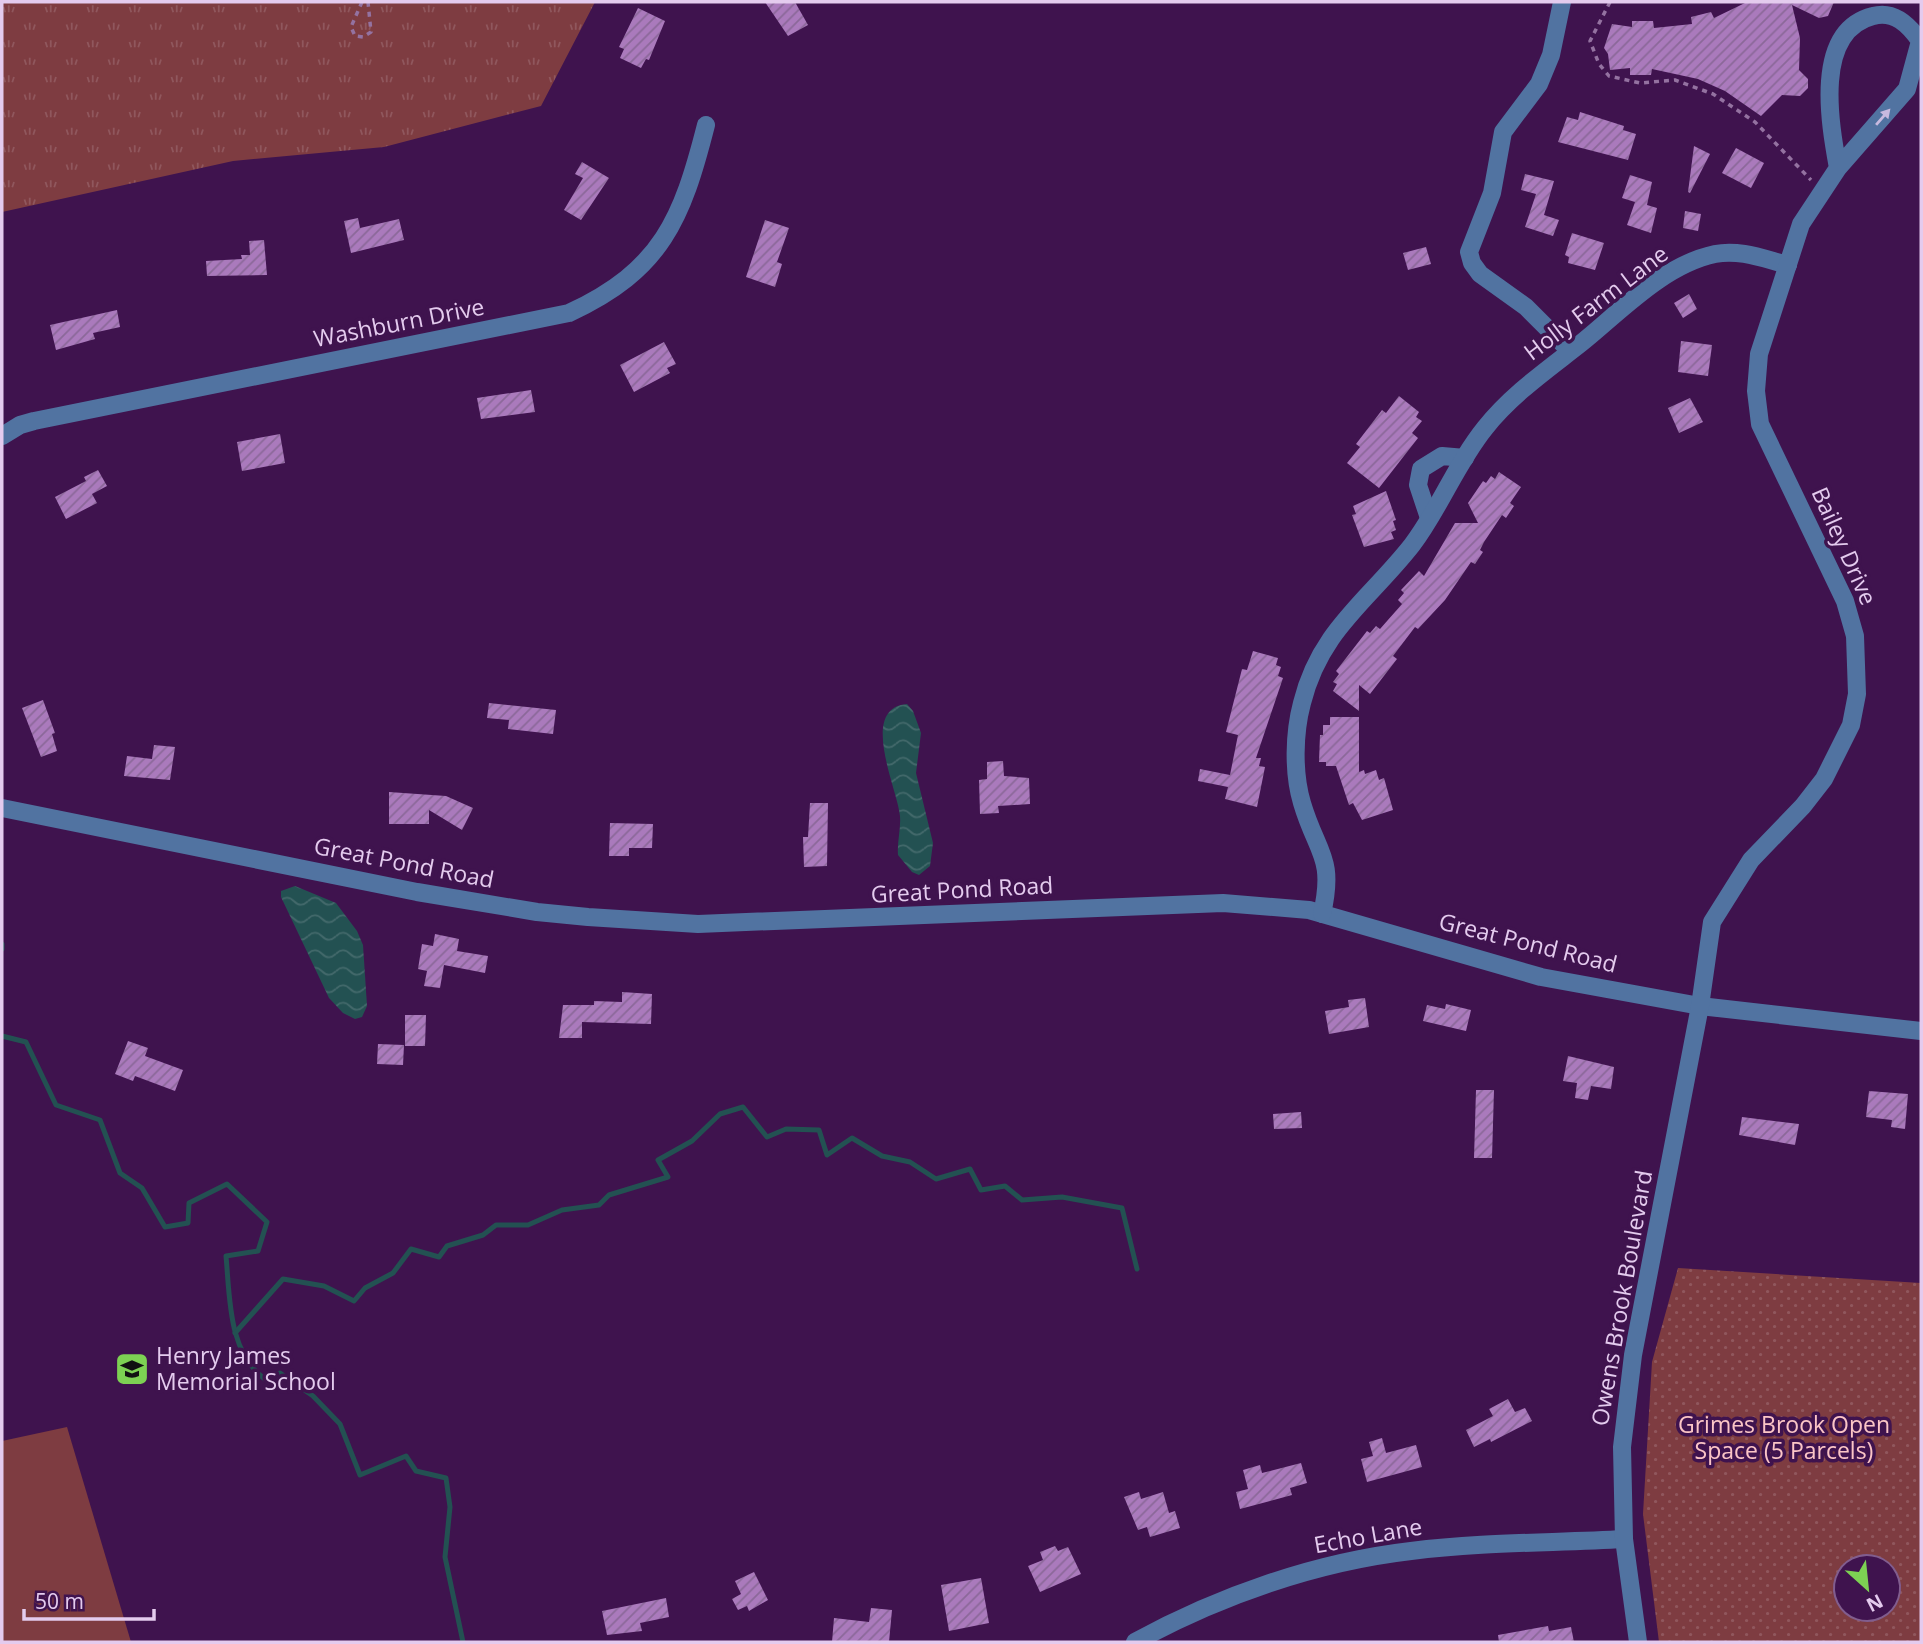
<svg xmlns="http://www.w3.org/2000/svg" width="1923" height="1644" font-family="'Open Sans',sans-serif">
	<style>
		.grass { fill: url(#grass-tufts) }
		.park { fill: url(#park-dots); fill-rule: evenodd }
		.pitch { fill: #7e3c41 }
		.water { fill: url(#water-waves) }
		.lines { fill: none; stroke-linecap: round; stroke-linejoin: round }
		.stream { stroke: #235152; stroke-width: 5 }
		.building { fill: url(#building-hatch) }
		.path { stroke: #9472a1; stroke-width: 3.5; stroke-dasharray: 5 5; stroke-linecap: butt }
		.minor { stroke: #5173a1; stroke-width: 18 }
		.oneway { fill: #c7b9df }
		.labels { text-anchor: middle; stroke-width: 7; stroke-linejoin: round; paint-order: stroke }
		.street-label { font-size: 23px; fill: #e4cbee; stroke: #3f134e }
		.poi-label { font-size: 23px; fill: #e4cbee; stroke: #3f134e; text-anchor: start }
		.park-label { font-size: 23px; fill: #fbc5c6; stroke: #3f134e }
	</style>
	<defs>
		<pattern id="grass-tufts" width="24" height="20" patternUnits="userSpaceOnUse" patternTransform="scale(1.75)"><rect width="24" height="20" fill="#7e3c41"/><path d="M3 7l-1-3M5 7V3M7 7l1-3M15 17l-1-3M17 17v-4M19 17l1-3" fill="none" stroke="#90575d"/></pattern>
		<pattern id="park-dots" width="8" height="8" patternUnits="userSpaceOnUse" patternTransform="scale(1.75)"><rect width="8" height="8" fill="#7e3c41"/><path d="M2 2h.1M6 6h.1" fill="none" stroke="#90575d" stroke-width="1.8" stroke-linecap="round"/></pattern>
		<pattern id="water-waves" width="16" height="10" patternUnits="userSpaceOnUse" patternTransform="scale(1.75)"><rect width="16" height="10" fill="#235152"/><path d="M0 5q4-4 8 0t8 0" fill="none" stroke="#43696b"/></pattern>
		<pattern id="building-hatch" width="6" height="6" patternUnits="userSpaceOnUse" patternTransform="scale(1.75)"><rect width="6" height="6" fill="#aa7abc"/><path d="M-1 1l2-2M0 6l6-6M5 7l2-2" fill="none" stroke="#8b6899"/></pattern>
	</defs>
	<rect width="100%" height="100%" fill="#3f134e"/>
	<polygon class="grass" points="2,2 595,2 541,106 384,147 233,161 2,212"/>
	<path class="park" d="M1678 1268 1921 1283V1642H1659L1643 1514 1652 1362ZM1846 1567H1888V1609H1846Z"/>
	<polygon class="pitch" points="67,1427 131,1642 2,1642 2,1441"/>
	<g class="water">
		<path d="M907 704 913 711 921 733 916 773 933 843 930 866 919 875 912 872 898 855C897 842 901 829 900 816 898 790 858 708 907 704Z"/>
		<polygon points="295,886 336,903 357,931 363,945 367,1006 362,1017 355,1019 343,1013 329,998 281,897 281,891"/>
	</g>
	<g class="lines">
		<g class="stream">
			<polyline points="2,944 2,949"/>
			<path d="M2 1036 26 1042 56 1105 100 1120 120 1173 142 1188 165 1227 188 1223 189 1203 227 1184 267 1222 258 1251 226 1256C230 1299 228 1353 266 1380L280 1373 313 1396 340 1424 360 1475 406 1456 416 1471 446 1478 450 1507 445 1557 463 1642"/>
			<polyline points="235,1333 283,1279 324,1286 354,1301 365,1288 393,1273 411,1249 439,1257 447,1246 483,1235 496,1225 528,1225 562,1210 599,1205 609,1195 668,1177 658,1160 692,1141 720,1114 743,1107 767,1137 786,1129 819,1130 827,1155 852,1138 882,1156 910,1162 936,1179 970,1169 981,1190 1005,1186 1022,1200 1062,1197 1122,1208 1137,1269"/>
		</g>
	</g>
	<g class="building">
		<polygon points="765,2 795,2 808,25 788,36"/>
		<polygon points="1747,2 1834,2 1828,16 1819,18 1792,5 1800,38 1799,70 1808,79 1808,88 1800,96 1782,95 1761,116 1725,91 1698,79 1652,69 1651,75 1630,75 1630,68 1610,70 1608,54 1604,48 1612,24 1632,27 1632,21 1653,21 1654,28 1692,24 1691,17 1711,12 1714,18"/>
		<polygon points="638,8 665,21 649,60 646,59 641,68 620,58 624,49 619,47"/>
		<polygon points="1580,112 1624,126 1623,130 1636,134 1628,160 1558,142 1567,117 1578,120"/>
		<polygon points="1694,146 1710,154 1690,193 1688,192"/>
		<polygon points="1736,148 1764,163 1751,188 1722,173"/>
		<polygon points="582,162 609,178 581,220 564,210 583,178 575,174"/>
		<polygon points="1525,174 1554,181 1544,215 1559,220 1553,236 1525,227 1536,194 1521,190"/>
		<polygon points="1630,175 1652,182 1647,205 1657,208 1651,233 1627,225 1635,202 1622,198"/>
		<polygon points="1685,211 1701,214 1698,231 1683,228"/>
		<polygon points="358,218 360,228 399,219 404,240 351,253 344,221"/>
		<polygon points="765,220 789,228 777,262 782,264 775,287 746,277"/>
		<polygon points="1572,233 1604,243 1595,270 1568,263 1569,257 1565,255"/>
		<polygon points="264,240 267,275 207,276 206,261 242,259 241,255 250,255 249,241"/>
		<polygon points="1426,247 1431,264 1408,270 1403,253"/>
		<polygon points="1689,294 1697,309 1683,318 1674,303"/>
		<polygon points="117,310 120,327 93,333 95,339 56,350 50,325"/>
		<polygon points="1681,341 1712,345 1708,376 1678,372"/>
		<polygon points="664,342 676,364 667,368 670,373 634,392 620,365"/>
		<polygon points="531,390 535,412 481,419 477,398"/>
		<polygon points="1399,396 1419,412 1416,417 1422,421 1412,433 1418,438 1379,488 1347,463 1360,447 1356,444 1382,410 1386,413"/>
		<polygon points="1690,398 1703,422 1679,433 1668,408"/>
		<polygon points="280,434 285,463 242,471 237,442"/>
		<polygon points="98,470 107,486 92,494 97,503 66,519 55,497 86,481 84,477"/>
		<polygon points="1499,472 1521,487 1510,503 1514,506 1506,518 1502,515 1484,542 1480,550 1483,552 1475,564 1471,562 1445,600 1418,629 1415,627 1393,656 1397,659 1370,694 1359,685 1359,711 1333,691 1337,684 1333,682 1339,674 1336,671 1367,631 1370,633 1376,626 1380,629 1402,604 1398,600 1404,593 1401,590 1419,571 1424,576 1455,523 1478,523 1468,503 1483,481 1486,483 1491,476 1495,479"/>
		<polygon points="1386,491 1396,520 1393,521 1396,530 1391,532 1394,539 1364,547 1352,515 1356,514 1353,506"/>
		<polygon points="1253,651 1278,658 1276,665 1281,667 1278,676 1283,678 1256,758 1261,758 1259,766 1265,767 1257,807 1225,799 1228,787 1198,781 1200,769 1230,775 1238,735 1226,732 1242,669 1247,670"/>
		<polygon points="43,700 55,733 52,734 57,751 41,757 22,708"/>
		<polygon points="489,703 556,710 553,734 508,729 509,720 487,718"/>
		<polygon points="1330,717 1359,717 1359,772 1364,770 1365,774 1376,770 1379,780 1384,778 1393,810 1362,820 1353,803 1349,805 1336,766 1326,766 1326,762 1319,762 1320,735 1323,735 1323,725 1330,725"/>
		<polygon points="154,745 175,747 170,780 124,776 127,756 152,759"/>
		<polygon points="1003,761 1004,776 1029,778 1030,804 998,806 999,813 980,814 979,780 987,779 987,762"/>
		<polygon points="389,792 446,796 473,808 462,830 429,810 429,824 389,824"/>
		<polygon points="810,803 828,803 827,866 804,867 803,837 808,837"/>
		<polygon points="610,823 653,824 652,848 629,848 629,856 609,856"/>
		<polygon points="435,934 459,939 457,951 488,956 485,973 444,965 440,988 424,986 427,971 418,969 422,944 433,946"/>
		<polygon points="622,992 652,994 651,1024 582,1022 582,1038 559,1038 563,1005 594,1005 594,1001 622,1002"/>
		<polygon points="1365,998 1369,1027 1329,1034 1325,1011 1349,1007 1348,1000"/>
		<polygon points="1446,1004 1471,1010 1466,1031 1423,1021 1427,1005 1445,1009"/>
		<polygon points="405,1015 426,1015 425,1046 405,1046"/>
		<polygon points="128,1041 148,1048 145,1056 183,1070 175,1091 135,1076 133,1081 115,1074"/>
		<polygon points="378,1044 404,1045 403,1065 377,1064"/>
		<polygon points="1568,1056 1614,1067 1611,1089 1591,1086 1588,1100 1575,1098 1577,1083 1563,1081"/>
		<polygon points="1476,1090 1494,1090 1492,1158 1474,1158"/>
		<polygon points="1869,1091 1908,1094 1905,1129 1891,1127 1892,1120 1866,1117"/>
		<polygon points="1301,1112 1302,1128 1274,1129 1273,1114"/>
		<polygon points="1742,1117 1799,1124 1795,1145 1739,1135"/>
		<polygon points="1508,1399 1515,1412 1525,1408 1532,1421 1491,1442 1490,1439 1474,1447 1466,1430 1493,1416 1489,1409"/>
		<polygon points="1382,1438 1386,1453 1416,1445 1422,1467 1367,1482 1361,1459 1373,1456 1369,1442"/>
		<polygon points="1301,1463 1307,1483 1290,1488 1292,1495 1240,1509 1236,1492 1248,1489 1243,1470 1260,1465 1262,1473"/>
		<polygon points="1139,1492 1141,1499 1163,1492 1169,1513 1175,1511 1180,1528 1150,1537 1147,1527 1138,1530 1124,1497"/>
		<polygon points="1055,1546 1058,1551 1068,1547 1081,1574 1040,1592 1028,1566 1043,1560 1040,1552"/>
		<polygon points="754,1572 768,1600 749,1611 747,1606 738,1610 732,1599 741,1594 735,1581"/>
		<polygon points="981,1578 989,1623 949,1631 941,1585"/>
		<polygon points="666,1598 669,1617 640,1623 642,1631 607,1635 602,1611"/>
		<polygon points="871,1608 892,1610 889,1642 832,1642 834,1618 869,1622"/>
		<polygon points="1548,1626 1549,1631 1571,1627 1574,1642 1499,1642 1498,1635"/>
	</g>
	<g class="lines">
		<g class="path">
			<polyline points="362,2 351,27 355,36 363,37 371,32 368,2"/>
			<polyline points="1610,2 1590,41 1599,64 1609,76 1640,83 1675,80 1713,94 1755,122 1811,180"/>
		</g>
		<g class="minor">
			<polyline points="1562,2 1551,55 1539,84 1503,132 1492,193 1469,252 1472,263 1480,274 1526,307 1570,351"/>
			<path d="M2 436 20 425 34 421 569 313C662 270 682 219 706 125"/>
			<polyline points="1429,518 1418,485 1421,469 1442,456 1465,458"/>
			<polyline points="2,808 417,892 537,912 588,917 698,924 1223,903 1309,910 1541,977 1700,1006 1921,1031"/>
			<path d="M1322 914C1335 856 1317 854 1302 803 1293 773 1294 733 1302 703 1320 630 1368 601 1412 545 1440 508 1456 464 1485 428 1511 395 1547 370 1580 344 1620 312 1663 265 1715 254 1740 249 1764 259 1788 265"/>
			<path d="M1135 1642C1219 1596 1316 1562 1411 1551 1481 1542 1553 1543 1624 1539"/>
			<path d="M1638 1642 1624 1539 1622 1447 1633 1355 1700 1006 1712 922 1751 860 1803 806 1824 779 1851 725 1857 694 1855 636 1845 601 1760 424 1756 391 1759 354 1801 224 1838 168 1907 89 1920 41C1909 25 1894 10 1873 16 1813 31 1830 124 1838 168"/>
		</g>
	</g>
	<defs><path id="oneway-solid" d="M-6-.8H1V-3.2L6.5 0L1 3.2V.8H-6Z" transform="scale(1.75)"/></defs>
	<use class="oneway" href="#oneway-solid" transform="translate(1883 117) rotate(-49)"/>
	<defs>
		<g id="school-square" transform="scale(1.75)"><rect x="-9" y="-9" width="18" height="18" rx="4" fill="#7dd153" stroke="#3f134e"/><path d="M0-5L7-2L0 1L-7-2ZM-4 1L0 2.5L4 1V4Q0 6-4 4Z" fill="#111"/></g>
	</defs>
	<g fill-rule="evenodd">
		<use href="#school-square" x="132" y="1369"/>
	</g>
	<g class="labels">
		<g class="street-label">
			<text transform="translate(1596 303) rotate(-37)" y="8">Holly Farm Lane</text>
			<text transform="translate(399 323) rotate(-11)" y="8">Washburn Drive</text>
			<text transform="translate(1844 546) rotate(66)" y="8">Bailey Drive</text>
			<text transform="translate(404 863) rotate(11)" y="8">Great Pond Road</text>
			<text transform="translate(962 890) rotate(-3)" y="8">Great Pond Road</text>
			<text transform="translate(1528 943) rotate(14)" y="8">Great Pond Road</text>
			<text transform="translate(1622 1298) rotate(-80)" y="8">Owens Brook Boulevard</text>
			<text transform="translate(1368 1536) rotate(-10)" y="8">Echo Lane</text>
		</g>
		<g class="poi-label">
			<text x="156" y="1364">Henry James<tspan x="156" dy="26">Memorial School</tspan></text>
		</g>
		<g class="park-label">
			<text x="1784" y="1433">Grimes Brook Open<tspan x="1784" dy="26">Space (5 Parcels)</tspan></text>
		</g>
	</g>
	<rect width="1923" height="1644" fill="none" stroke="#e4cbee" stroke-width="7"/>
	<g transform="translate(1867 1588) rotate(153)"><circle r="33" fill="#3f134e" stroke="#815d8e" stroke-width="2"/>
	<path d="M0-5L12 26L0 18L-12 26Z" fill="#7dd153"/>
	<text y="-10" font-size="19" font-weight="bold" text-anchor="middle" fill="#e4cbee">N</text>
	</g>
	<path d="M24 1609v10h130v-10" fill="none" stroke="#e4cbee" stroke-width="3.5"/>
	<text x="35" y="1609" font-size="21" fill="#e4cbee" stroke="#3f134e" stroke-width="5" paint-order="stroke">50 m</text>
</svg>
